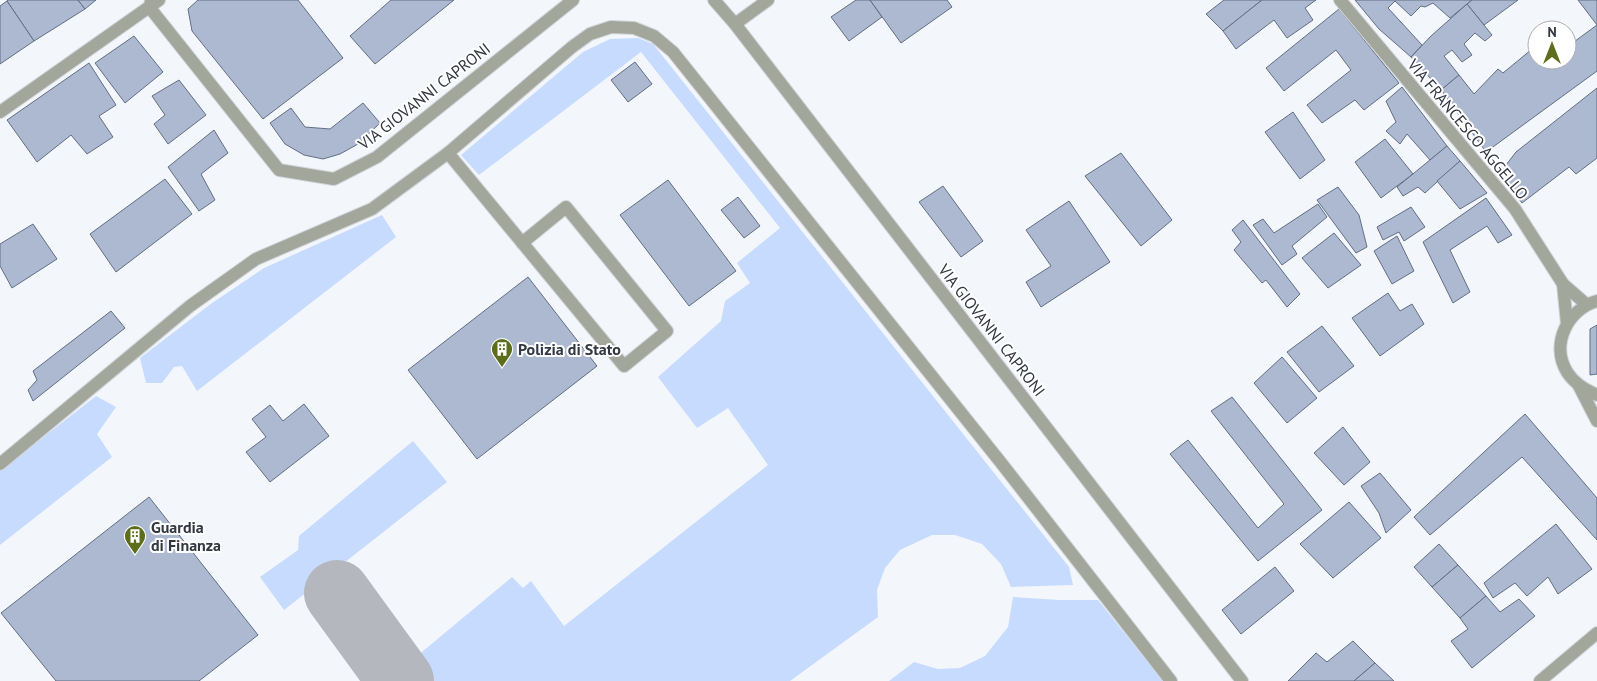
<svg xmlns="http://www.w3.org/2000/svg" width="1597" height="681" font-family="'PT Sans',sans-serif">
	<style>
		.green { fill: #c7dbff }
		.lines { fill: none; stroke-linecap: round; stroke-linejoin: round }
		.taxiway { stroke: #b4b8be; stroke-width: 66 }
		.building { fill: #acb9d1; stroke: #616e84 }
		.service-casing { stroke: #d0d4da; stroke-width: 14 }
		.minor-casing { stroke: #d0d4da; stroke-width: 14 }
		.tertiary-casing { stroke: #d0d4da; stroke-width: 14 }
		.service { stroke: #a3a79b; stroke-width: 12 }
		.minor { stroke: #a3a79b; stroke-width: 12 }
		.tertiary { stroke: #a3a79b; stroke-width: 12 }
		.labels { text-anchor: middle; stroke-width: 4; stroke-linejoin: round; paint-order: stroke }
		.street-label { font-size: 16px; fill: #323741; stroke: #fff }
		.poi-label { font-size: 16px; font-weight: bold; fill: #323741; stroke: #fff; text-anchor: start }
	</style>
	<rect width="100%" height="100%" fill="#f3f6fb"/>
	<g class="green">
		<polygon points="638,38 653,44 1069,567 1073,585 1011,587 1001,564 982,544 955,535 932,535 900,550 885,568 877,590 878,617 790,681 434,681 417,656 512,577 523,588 531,581 564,626 768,465 728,408 697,428 658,377 721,321 725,301 750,283 737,263 780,228 641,52 479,175 461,155 583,52 610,39"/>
		<polygon points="382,215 396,237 197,391 182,366 174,367 162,383 146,383 140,358 212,303 264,268"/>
		<polygon points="96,396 116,407 97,434 112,457 0,545 0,471"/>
		<polygon points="413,441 447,482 284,610 260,577 298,550 299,536"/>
		<polygon points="1013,597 1059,600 1098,600 1163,681 889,681 914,662 938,669 960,668 985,656 1008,627"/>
	</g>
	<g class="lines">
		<polyline class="taxiway" points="337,593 401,681"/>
	</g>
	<g class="building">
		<polygon points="8,0 78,0 85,9 34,41 7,1"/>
		<polygon points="78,0 96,0 85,9"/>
		<polygon points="198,0 298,0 343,58 263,119 192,31 188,9"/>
		<polygon points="391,0 454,0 375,64 350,36"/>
		<polygon points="856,0 870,0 882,17 849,41 831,17"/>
		<polygon points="870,0 947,0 952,7 901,43"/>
		<polygon points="1224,0 1262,0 1223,31 1206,14"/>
		<polygon points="1262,0 1316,0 1305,8 1313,20 1287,38 1274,20 1236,49 1223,31"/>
		<polygon points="1355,0 1472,0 1450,18 1433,3 1425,7 1421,6 1411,16 1395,1 1388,8 1422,45 1411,57 1379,29"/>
		<polygon points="1472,0 1518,0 1484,25 1467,4"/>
		<polygon points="1578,0 1597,0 1597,25"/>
		<polygon points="7,1 34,41 0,64 0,6"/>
		<polygon points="1467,4 1492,35 1485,41 1475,33 1464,44 1472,55 1462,62 1452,50 1444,56 1459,75 1441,90 1411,57 1431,36"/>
		<polygon points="1339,9 1399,83 1364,110 1355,100 1322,123 1307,105 1351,70 1336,50 1284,91 1266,68"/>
		<polygon points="1597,25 1597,71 1486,152 1441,90 1459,75 1474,94 1498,69 1503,73 1537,45 1537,60 1567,60 1567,47"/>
		<polygon points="134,36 163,72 125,103 95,63"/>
		<polygon points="635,62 652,84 628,102 611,80"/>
		<polygon points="89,63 116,105 99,116 113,137 87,154 71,135 37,162 7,120"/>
		<polygon points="179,80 206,115 168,144 154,124 165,115 152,96"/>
		<polygon points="1402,87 1447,146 1430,160 1407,134 1400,144 1386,131 1396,122 1386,101"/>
		<polygon points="1597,88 1597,158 1576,174 1569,167 1522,203 1499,174 1516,152"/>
		<polygon points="363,103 380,123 358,144 340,154 323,159 304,155 285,144 270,123 291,108 305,127 330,129"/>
		<polygon points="1293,112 1325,160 1300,179 1265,132"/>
		<polygon points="214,130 228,153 201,174 215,200 199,211 168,167"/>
		<polygon points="1385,139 1413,174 1381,198 1355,162"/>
		<polygon points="1447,146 1460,161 1425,193 1418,187 1403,196 1397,187"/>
		<polygon points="1121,153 1172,220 1141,246 1085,176"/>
		<polygon points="1460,161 1487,193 1460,209 1437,181"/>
		<polygon points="165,179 192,214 116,272 90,234"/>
		<polygon points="668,180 736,271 689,306 620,215"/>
		<polygon points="943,186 983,241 961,257 919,202"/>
		<polygon points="1338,187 1359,215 1367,247 1356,253 1317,200"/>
		<polygon points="738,197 760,226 744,238 721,210"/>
		<polygon points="1486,198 1512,235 1498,243 1487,226 1450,250 1470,292 1453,303 1423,242"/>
		<polygon points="1069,201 1110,262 1041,307 1026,282 1051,266 1026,230"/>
		<polygon points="1318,204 1327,217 1292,246 1297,254 1282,265 1253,225 1263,219 1274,233"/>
		<polygon points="1411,207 1425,227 1404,241 1399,232 1383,240 1377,227"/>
		<polygon points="1243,220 1300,294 1287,307 1266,280 1262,283 1234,250 1241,242 1232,230"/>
		<polygon points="33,224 57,259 12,288 0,266 0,244"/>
		<polygon points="1334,233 1361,265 1328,288 1302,258"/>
		<polygon points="1397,236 1414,271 1392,284 1374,251"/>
		<polygon points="528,277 597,366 477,459 408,370"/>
		<polygon points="1388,293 1400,311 1412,304 1424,324 1380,356 1352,318"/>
		<polygon points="111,311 125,328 33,401 28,390 37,380 33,371"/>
		<polygon points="1597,325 1597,374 1590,375 1590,329"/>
		<polygon points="1322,326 1354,366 1319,392 1287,352"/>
		<polygon points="1282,357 1317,398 1287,423 1254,383"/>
		<polygon points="1232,397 1322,510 1258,561 1170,454 1188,440 1258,528 1284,504 1211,411"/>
		<polygon points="304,404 329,436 270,482 246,452 266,437 252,419 270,405 283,421"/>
		<polygon points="1525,414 1597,498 1597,540 1522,457 1430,535 1414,517"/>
		<polygon points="1343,427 1370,462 1344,485 1314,453"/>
		<polygon points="1380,473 1411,510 1386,533 1379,513 1361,486"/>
		<polygon points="149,497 258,635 199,681 56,681 1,613"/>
		<polygon points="1349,502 1381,538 1333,578 1300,544"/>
		<polygon points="1556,524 1592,569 1558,594 1548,577 1527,596 1515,583 1493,598 1484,583"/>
		<polygon points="1439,544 1458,565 1432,587 1414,567"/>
		<polygon points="1458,565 1486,596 1460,618 1432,587"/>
		<polygon points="1275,567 1294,591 1241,634 1222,610"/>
		<polygon points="1486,596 1500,612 1519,599 1535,616 1472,668 1451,641 1468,629 1460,618"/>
		<polygon points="1353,641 1375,663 1354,681 1288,681 1316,653 1327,662"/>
		<polygon points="1375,663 1394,681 1354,681"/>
	</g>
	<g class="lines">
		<g class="service-casing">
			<g id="service">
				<polyline points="522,243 566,207 667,331 624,366 448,153 572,47 590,34 611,27 634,28 654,36 673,52 1002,464 1171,681"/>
				<polyline points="0,464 190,306 256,259 372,209 448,153"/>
			</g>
		</g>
		<g class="minor-casing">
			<g id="minor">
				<polyline points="151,0 150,8 279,170 334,179 377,157 573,0"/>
				<polyline points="714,0 735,24 1242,681"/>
				<polyline points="1340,0 1515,209 1563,284 1586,304"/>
				<polyline points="735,24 768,0"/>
				<polyline points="1563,284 1567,324"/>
				<path d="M1597 301C1568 309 1550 344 1567 372 1574 383 1585 390 1597 395"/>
				<polyline points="1579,386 1597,421"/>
				<polyline points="1540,681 1597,633"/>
			</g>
		</g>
		<g class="tertiary-casing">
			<polyline id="tertiary" points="0,112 159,0"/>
		</g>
		<use href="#service" class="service"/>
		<use href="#minor" class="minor"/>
		<use href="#tertiary" class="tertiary"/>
	</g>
	<defs>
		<g id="building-pin" transform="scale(1.125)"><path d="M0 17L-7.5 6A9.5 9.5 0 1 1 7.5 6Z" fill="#5c6e1b" stroke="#fff"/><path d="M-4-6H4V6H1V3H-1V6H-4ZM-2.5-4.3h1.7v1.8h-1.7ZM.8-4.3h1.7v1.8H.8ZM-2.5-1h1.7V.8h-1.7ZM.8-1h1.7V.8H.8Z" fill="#fff"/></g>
	</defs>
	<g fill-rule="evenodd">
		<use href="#building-pin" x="502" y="349"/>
		<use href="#building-pin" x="135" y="536"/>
	</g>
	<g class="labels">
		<g class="street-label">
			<text transform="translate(424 96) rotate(-38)" y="6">VIA GIOVANNI CAPRONI</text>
			<text transform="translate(1468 129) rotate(50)" y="6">VIA FRANCESCO AGGELLO</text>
			<text transform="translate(992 330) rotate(52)" y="6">VIA GIOVANNI CAPRONI</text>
		</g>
		<g class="poi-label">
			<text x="518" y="355">Polizia di Stato</text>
			<text x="151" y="533">Guardia<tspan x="151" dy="18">di Finanza</tspan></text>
		</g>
	</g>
	<g transform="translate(1552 45)"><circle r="24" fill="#ffffff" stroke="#adafb3"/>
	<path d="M0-4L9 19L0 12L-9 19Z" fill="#5c6e1b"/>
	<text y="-8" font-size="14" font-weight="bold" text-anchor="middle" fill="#323741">N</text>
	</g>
</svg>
